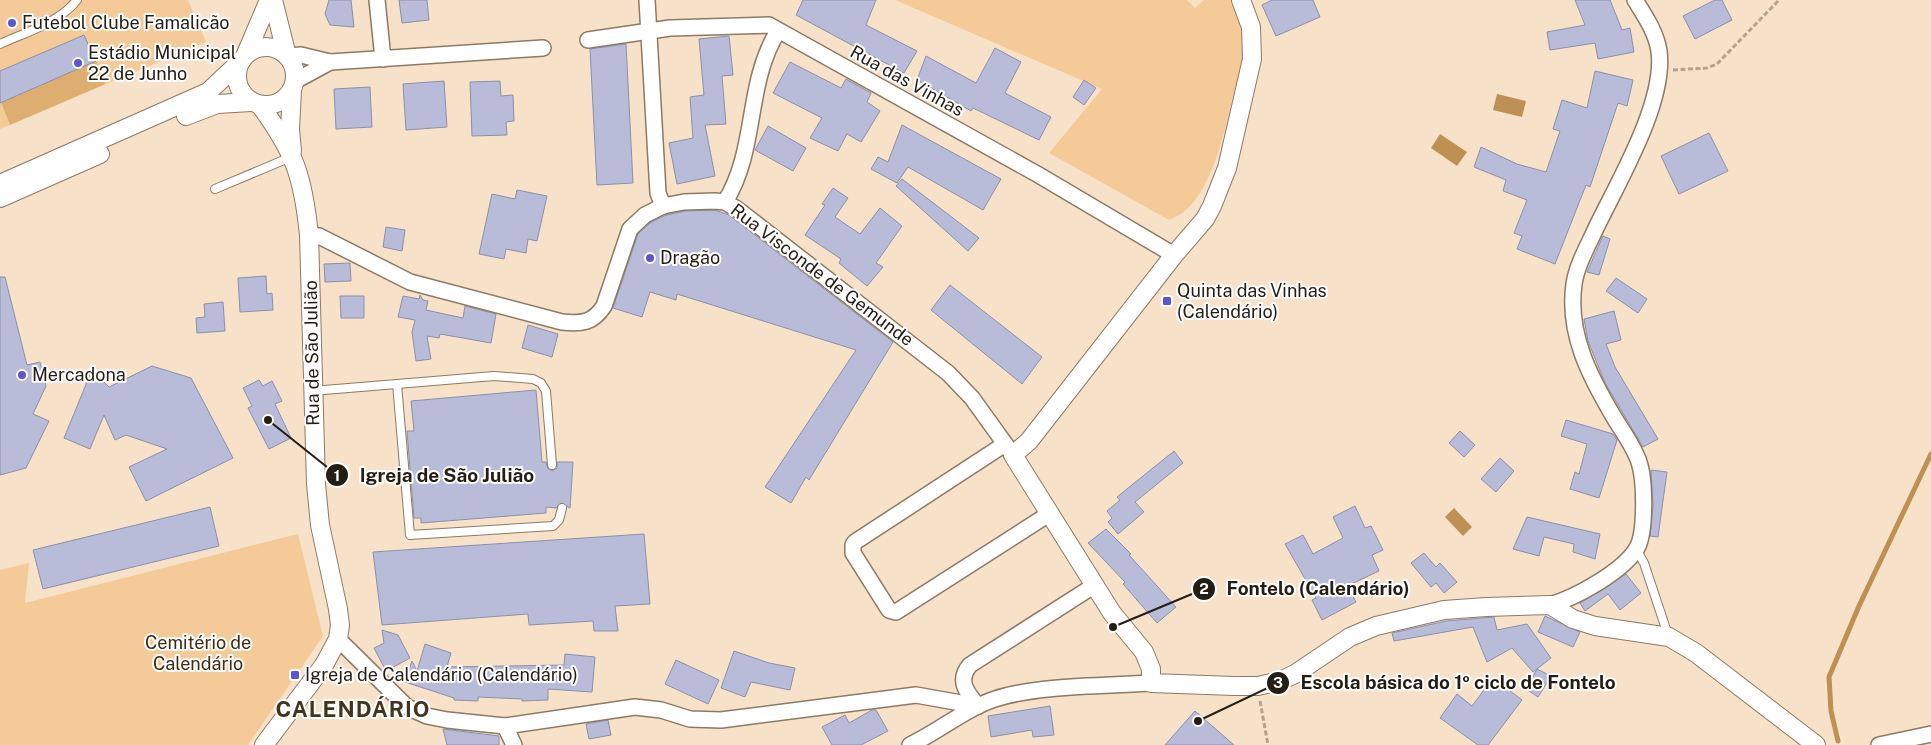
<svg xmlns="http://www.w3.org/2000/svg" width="1931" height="745" font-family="'Public Sans',sans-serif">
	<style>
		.green { fill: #f4cb98 }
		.forest { fill: #deae71 }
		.water { fill: #be9053 }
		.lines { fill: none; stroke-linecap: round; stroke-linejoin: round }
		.stream { stroke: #be9053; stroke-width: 5 }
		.building { fill: #b9bcd8; stroke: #8c8faa }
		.service-casing { stroke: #8d7a64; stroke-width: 10 }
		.minor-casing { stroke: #8d7a64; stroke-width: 18 }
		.tertiary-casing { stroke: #8d7a64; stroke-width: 20 }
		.path { stroke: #b2a28e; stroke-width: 3; stroke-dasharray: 5 2.5; stroke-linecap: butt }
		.service { stroke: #fff; stroke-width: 8 }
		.minor { stroke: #fff; stroke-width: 15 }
		.tertiary { stroke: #fff; stroke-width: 18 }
		.poi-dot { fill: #5c55cd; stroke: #fff; stroke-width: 2 }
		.labels { text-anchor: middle; stroke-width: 4; stroke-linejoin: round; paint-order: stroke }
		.poi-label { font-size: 18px; fill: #241d14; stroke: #fff; text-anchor: start }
		.street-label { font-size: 18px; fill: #241d14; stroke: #fff }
		.park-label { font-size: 18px; fill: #3f2b0f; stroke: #fff }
		.district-label { font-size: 22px; font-weight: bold; letter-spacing: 1px; fill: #43331f; stroke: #fff }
		.leader { fill: none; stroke: #241d14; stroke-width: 2 }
		.callout-dot { fill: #241d14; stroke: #fff; stroke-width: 2 }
		.mark-label { font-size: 15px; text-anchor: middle; font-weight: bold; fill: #fff }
		.callout-label { font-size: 19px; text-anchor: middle; font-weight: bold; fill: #241d14; stroke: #fff; stroke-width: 4; stroke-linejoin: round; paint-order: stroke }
	</style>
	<rect width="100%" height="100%" fill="#f7e2c9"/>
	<g class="green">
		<polygon points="0,0 188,0 206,42 0,129"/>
		<path d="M895 0H1187L1195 8 1204 0H1232C1239 17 1247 33 1244 51 1242 66 1237 82 1233 96 1224 133 1210 207 1169 220L1049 153 1102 89Z"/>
		<polygon points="298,534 323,636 248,745 0,745 0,570 29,563 25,603"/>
	</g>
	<polygon class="forest" points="96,61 105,84 10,125 1,102"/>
	<g class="water">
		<polygon points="1497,94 1526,101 1522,117 1493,110"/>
		<polygon points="1440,134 1467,152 1457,166 1431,148"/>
		<polygon points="1454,508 1472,527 1463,536 1445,517"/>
	</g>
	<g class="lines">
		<polyline class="stream" points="1838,741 1831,711 1829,677 1859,606 1931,454"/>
	</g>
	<g class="building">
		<polygon points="329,0 351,0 354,27 330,25 325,14"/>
		<polygon points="399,0 427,0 429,20 402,23"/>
		<polygon points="803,0 876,0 866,25 917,51 904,73 796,15"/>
		<polygon points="1272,0 1313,0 1320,17 1276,36 1262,5"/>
		<polygon points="1575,0 1610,0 1622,30 1630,28 1634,52 1598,59 1595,43 1550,50 1547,32 1585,25"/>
		<polygon points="1715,0 1722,0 1732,20 1695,39 1683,16"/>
		<polygon points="84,35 96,61 0,103 0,71"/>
		<polygon points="729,36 733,75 722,76 726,124 705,125 715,176 677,184 669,143 693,138 690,97 704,95 699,39"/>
		<polygon points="626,44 633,183 597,185 590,49"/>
		<polygon points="995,48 1021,62 1005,93 1051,117 1039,140 973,108 971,111 917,80 926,56 976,83"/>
		<polygon points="790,62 841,88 846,79 871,93 867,102 880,111 861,142 847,134 838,151 810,138 822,118 773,93"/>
		<polygon points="1595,71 1633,80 1627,106 1618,103 1590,187 1586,185 1555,264 1517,249 1522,236 1514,233 1527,200 1503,191 1506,180 1474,167 1481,147 1517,164 1546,172 1560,131 1553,129 1562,100 1587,108"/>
		<polygon points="1084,80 1096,88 1084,105 1073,97"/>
		<polygon points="444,81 447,127 406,130 403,84"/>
		<polygon points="500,81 501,96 513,95 514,121 506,122 507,135 472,136 470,82"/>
		<polygon points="370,87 372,127 336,129 334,89"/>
		<polygon points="902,125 1001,179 983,210 908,167 897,183 871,169 878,157 888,162"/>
		<polygon points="768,126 806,148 793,171 755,150"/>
		<polygon points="1709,133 1728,171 1679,194 1661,156"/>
		<polygon points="902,179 979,238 968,251 896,186"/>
		<polygon points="833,188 848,198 835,217 860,234 880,208 902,226 876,263 883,267 867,286 839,263 841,259 805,235 825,205 822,204"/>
		<polygon points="517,190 547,196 537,241 528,239 526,253 506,249 504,259 479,254 492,194 515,199"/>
		<polygon points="685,211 715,210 729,215 893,342 809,480 806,477 791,503 765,487 856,350 677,294 676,300 650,292 642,317 613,308 638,234 650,223 666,215"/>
		<polygon points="386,227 405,230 402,251 383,247"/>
		<polygon points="1603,236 1610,239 1599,275 1587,272"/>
		<polygon points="350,263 351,281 325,282 324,264"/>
		<polygon points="266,276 267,294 272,293 273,310 240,312 238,278"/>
		<polygon points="0,277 5,277 27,365 40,362 46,386 33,414 49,421 26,468 0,475"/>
		<polygon points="1616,278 1647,299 1638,313 1606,291"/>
		<polygon points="950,285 1042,357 1022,384 931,310"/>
		<polygon points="420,295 423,300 428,301 426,310 463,318 465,306 496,314 491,343 440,334 439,338 427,336 431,359 416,361 412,332 415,320 398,317 403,296 419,299"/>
		<polygon points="340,296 364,296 364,318 341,318"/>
		<polygon points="223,302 225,331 197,333 196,318 205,317 204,304"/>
		<polygon points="1614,311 1621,340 1606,344 1615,367 1658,439 1643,447 1605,383 1588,341 1584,319"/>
		<polygon points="528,325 558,334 552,357 522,348"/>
		<polygon points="152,366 191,378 233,458 146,501 129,467 167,449 126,435 115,440 104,415 90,449 64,438 92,370 109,387"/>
		<polygon points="259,380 263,386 272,381 282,401 275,404 291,438 269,449 248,408 252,406 243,388"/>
		<polygon points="536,390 542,462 546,462 548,469 552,471 557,468 557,462 573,462 570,508 561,503 556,508 546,507 546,513 421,523 421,518 414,518 407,431 414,431 411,401"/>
		<polygon points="1566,420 1613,434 1617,440 1599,498 1570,489 1575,472 1579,474 1587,444 1561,436"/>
		<polygon points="1460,431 1475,445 1464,457 1449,443"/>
		<polygon points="1174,451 1183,463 1135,502 1144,512 1118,534 1108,522 1112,518 1107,511 1120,500 1117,497"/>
		<polygon points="1500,458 1514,471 1496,492 1481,479"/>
		<polygon points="1651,470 1667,472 1658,537 1650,536 1653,506"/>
		<polygon points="1355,506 1365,528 1371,526 1383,550 1372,555 1379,571 1347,586 1356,602 1322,620 1312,600 1316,598 1285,544 1303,535 1313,554 1343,538 1333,517"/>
		<polygon points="210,507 219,546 43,589 33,550"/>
		<polygon points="1527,517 1600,534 1595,559 1573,552 1574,544 1544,537 1539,556 1513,549"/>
		<polygon points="1106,529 1131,554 1129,555 1176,607 1157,623 1123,584 1125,582 1088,543"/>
		<polygon points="644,534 650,604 615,606 618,631 594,631 593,621 529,625 528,614 382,625 373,552"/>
		<polygon points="1424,553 1436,567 1440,563 1457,582 1444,593 1436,583 1431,587 1411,563"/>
		<polygon points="1626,574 1641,593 1620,610 1608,594 1585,611 1580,603"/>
		<polygon points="1545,616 1580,632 1573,647 1538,632"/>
		<polygon points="1494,617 1497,630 1527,624 1551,658 1533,672 1512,648 1487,662 1473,627 1394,641 1392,633 1446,621"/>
		<polygon points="382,630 398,635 410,658 386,671 374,648 384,643"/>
		<polygon points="425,644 451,653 447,667 564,665 565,654 595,657 592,692 548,689 548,700 522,701 522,699 478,697 478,701 454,700 454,698 405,682 412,661 417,671"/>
		<polygon points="734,651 769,663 795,668 790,690 751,682 745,697 721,688"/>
		<polygon points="676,660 719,680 708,704 665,684"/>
		<polygon points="1537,669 1551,676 1538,697 1526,689"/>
		<polygon points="1493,678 1522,700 1488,745 1478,745 1440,718 1457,694 1472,706"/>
		<polygon points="1050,706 1054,735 1033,737 1032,730 991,737 988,716"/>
		<polygon points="872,710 876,710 888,731 861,745 832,745 822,727 845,715 849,723"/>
		<polygon points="1195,711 1234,745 1165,745"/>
		<polygon points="608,720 611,735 589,739 586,724"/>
		<polygon points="443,729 499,736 499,745 447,745"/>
	</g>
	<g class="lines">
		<g class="service-casing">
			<g id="service">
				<path d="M0 44C26 32 59 23 77 0"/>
				<polyline points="215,189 291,157"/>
				<polyline points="397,384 410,535 553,526 559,520 562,508"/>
				<polyline points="312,391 494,376 533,379 541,383 546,391 552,465"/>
				<polyline points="1636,549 1644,563 1668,635"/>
			</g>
		</g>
		<g class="minor-casing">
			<g id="minor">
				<polyline points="377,0 383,59"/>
				<polyline points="647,0 658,193 663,206"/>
				<polyline points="588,40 670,28 769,25 1037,174 1174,255"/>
				<polyline points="287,56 301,55 330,62 543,48"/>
				<polyline points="295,81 330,62"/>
				<path d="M725 202C758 149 745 84 778 31"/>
				<path d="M309 235 319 236 410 282 562 322C582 324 593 323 604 306L630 229 645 215 663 206 684 202 715 201 725 202 737 209 948 373 972 398 1013 455"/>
				<polyline points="1005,444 855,542 853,545 853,553 889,610 896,612 1049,514"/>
				<path d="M1550 605C1575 598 1624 571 1637 548 1646 532 1645 480 1639 462 1634 447 1623 432 1615 419 1590 377 1567 334 1574 284 1577 264 1588 246 1596 228 1618 182 1666 102 1659 51 1656 32 1645 16 1635 0"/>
				<polyline points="338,639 407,707 427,716 447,720 505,726 635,707 661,710 690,719 721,720 916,695 978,706"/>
				<path d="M978 706C966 692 957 680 970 665L1095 585"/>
				<polyline points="505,726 514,745"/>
				<path d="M910 745C939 731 965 709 995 699 1038 685 1105 686 1151 683"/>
				<polyline points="1879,745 1931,734"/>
			</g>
		</g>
		<g class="tertiary-casing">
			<g id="tertiary">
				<polyline points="273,0 287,56"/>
				<polyline points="1241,0 1251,27 1252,59 1227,168 1212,206 1205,219 1174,255 1029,441 1013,455 1112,613 1144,652 1151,669 1151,683 1234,686 1258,686 1280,681 1295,674 1350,637 1376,626 1444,610 1486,607 1550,605 1573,619 1595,626 1669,637 1696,653 1816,745"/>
				<circle cx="266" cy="76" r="29"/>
				<polyline points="246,54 269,0"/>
				<polyline points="292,90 290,129 292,151"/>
				<path d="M260 105C295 153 303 176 309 235L316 484 320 525 338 609 340 625 338 639 324 665 264 745"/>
				<polyline points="186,116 217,104 251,102"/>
				<polyline points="0,184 208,92 241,61"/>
				<polyline points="0,198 100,154"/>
			</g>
		</g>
		<g class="path">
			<polyline points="1673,70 1707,68 1717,64 1779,0"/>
			<polyline points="1260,701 1268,745"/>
		</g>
		<use href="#service" class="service"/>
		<use href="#minor" class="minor"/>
		<use href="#tertiary" class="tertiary"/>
	</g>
	<g class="poi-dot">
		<circle cx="12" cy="23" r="5"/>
		<circle cx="78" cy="63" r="5"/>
		<circle cx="650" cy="258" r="5"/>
		<rect x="1162" y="296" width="10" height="10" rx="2.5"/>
		<circle cx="22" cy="375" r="5"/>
		<rect x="290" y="670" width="10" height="10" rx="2.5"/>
	</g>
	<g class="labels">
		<g class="poi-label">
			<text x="22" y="29">Futebol Clube Famalicão</text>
			<text x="88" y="59">Estádio Municipal<tspan x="88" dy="21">22 de Junho</tspan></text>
			<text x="660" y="264">Dragão</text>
			<text x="1177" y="297">Quinta das Vinhas<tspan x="1177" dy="21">(Calendário)</tspan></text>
			<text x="32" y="381">Mercadona</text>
			<text x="305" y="681">Igreja de Calendário (Calendário)</text>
		</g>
		<g class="street-label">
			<text transform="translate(907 81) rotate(29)" y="6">Rua das Vinhas</text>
			<text transform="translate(822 275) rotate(37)" y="6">Rua Visconde de Gemunde</text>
			<text transform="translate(312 353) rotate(-91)" y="6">Rua de São Julião</text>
		</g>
		<g class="park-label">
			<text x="198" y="649">Cemitério de<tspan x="198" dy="21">Calendário</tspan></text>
		</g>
		<g class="district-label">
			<text x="353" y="717">CALENDÁRIO</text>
		</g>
	</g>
	<path class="leader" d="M268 420L337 475M1113 627L1204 589M1198 721L1278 683"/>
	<g class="callout-dot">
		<circle cx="268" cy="420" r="5"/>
		<circle cx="1113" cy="627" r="5"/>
		<circle cx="1198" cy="721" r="5"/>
		<circle cx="337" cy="475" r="12"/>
		<circle cx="1204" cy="589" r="12"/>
		<circle cx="1278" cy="683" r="12"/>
	</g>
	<g class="mark-label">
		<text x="337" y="481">1</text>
		<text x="1204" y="594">2</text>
		<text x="1278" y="688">3</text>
	</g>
	<g class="callout-label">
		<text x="447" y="482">Igreja de São Julião</text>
		<text x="1318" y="595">Fontelo (Calendário)</text>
		<text x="1458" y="689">Escola básica do 1º ciclo de Fontelo</text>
	</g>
</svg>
